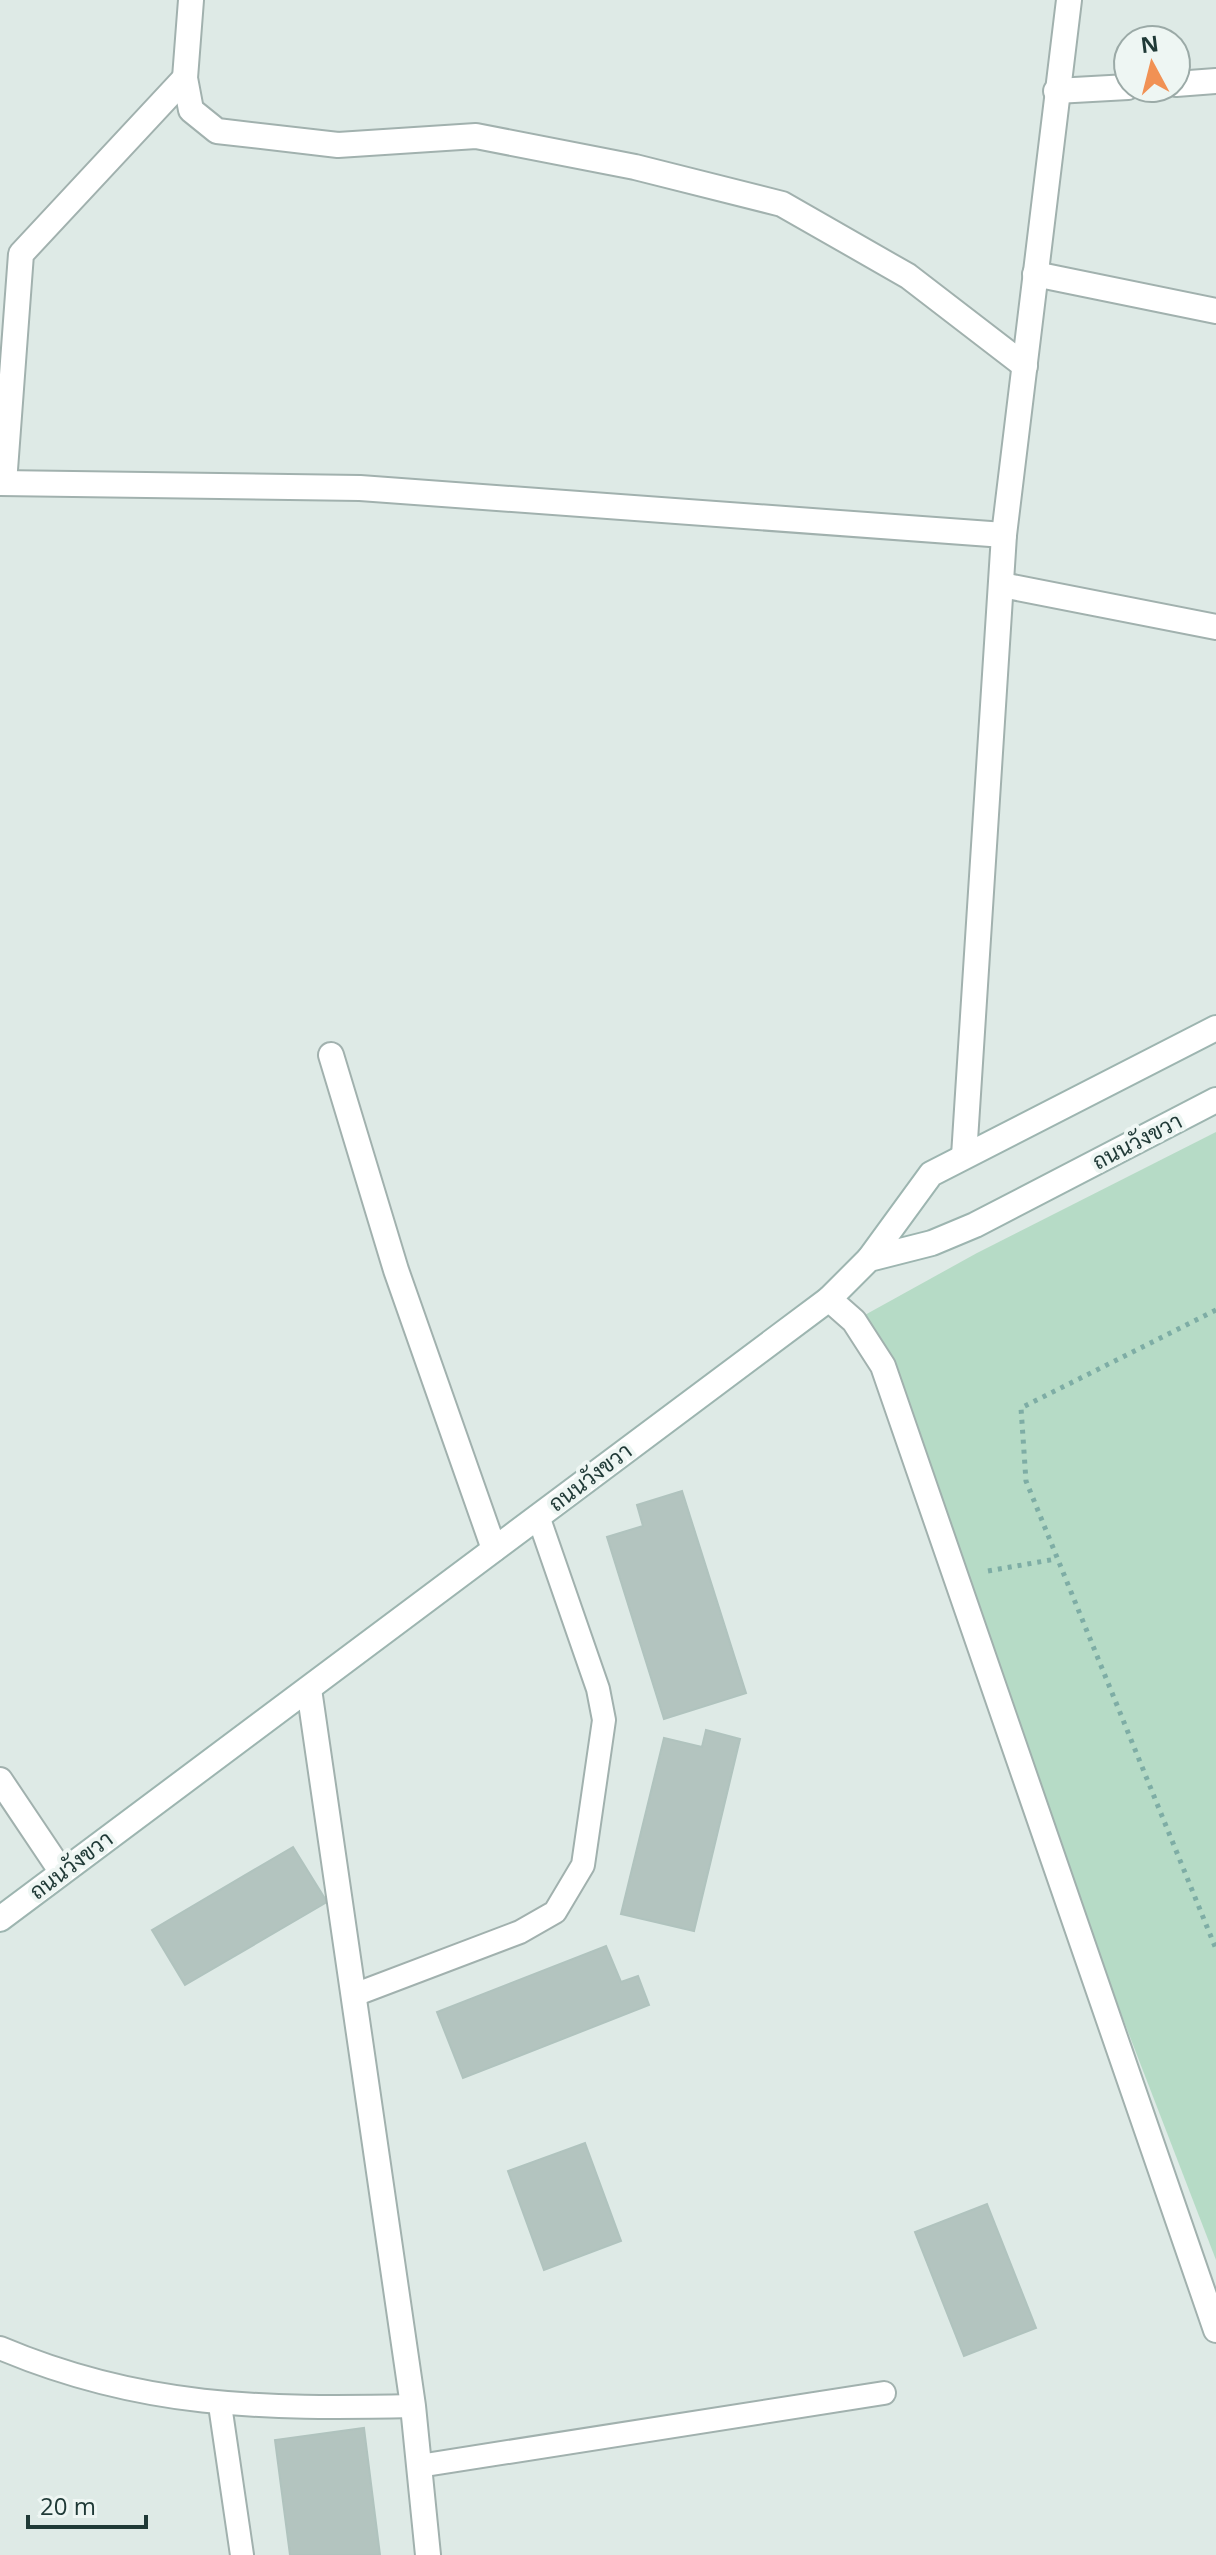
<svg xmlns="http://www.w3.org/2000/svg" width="1216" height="2555" font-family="'Open Sans',Sarabun,sans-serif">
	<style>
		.green { fill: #b6dbc6 }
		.building { fill: #b3c4bf; stroke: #b0c3be; stroke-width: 2 }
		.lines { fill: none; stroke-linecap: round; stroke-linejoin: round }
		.lane-casing { stroke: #a1b1ae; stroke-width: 26 }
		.street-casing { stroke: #a1b1ae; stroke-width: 28 }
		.secondary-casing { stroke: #9db5b0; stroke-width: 28 }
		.path { stroke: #7eada5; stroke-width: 5; stroke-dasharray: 4 6; stroke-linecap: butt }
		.lane { stroke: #fff; stroke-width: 22 }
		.street { stroke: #fff; stroke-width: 24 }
		.secondary { stroke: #fff; stroke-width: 24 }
		.labels { text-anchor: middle; stroke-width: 8; stroke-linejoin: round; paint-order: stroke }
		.street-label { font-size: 22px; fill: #1f3936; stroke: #eef6f3 }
	</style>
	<rect width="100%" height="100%" fill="#deeae6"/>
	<polygon class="green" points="1216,1132 1216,2260 854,1321 977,1253"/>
	<g class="building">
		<polygon points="682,1491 746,1693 664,1719 607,1537 643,1526 637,1505"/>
		<polygon points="706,1730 740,1739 694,1931 621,1914 664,1738 702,1747"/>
		<polygon points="293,1847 327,1902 185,1985 152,1930"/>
		<polygon points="606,1946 621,1982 638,1976 649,2005 463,2078 437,2012"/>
		<polygon points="585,2143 621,2241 544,2270 508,2171"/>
		<polygon points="987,2204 1036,2328 964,2356 915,2232"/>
		<polygon points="364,2428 380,2555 290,2555 275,2440"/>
	</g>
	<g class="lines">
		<g class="lane-casing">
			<g id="lane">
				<polyline points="354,1995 520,1932 555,1912 583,1865 604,1720 598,1689 538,1516"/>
				<path d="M0 2348C142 2408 262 2409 413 2406"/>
				<polyline points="220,2405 242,2555"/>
				<polyline points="419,2466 884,2393"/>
			</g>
		</g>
		<g class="street-casing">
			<g id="street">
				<polyline points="191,0 185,78 191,110 217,131 338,145 476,136 635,167 782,204 908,276 1025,366"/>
				<polyline points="1176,84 1216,81"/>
				<polyline points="1056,91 1128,87"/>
				<polyline points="1035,274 1216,311"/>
				<polyline points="0,483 360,488 1004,535"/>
				<polyline points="4,483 21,254 185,78"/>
				<polyline points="1002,585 1216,627"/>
				<polyline points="331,1055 396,1270 494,1549"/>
				<polyline points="964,1156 1004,535 1069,0"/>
				<polyline points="829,1299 854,1321 883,1366 1216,2330"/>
				<polyline points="309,1689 413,2406 428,2555"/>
				<polyline points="0,1780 61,1871"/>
			</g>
		</g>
		<g class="secondary-casing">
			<g id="secondary">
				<polyline points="869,1259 931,1174 1216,1028"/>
				<polyline points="0,1919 829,1299 869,1259 932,1243 975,1225 1216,1100"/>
			</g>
		</g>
		<g class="path">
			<polyline points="1216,1310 1021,1408 1026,1481 1216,1949"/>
			<polyline points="988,1571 1056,1559"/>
		</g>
		<use href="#lane" class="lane"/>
		<use href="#street" class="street"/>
		<use href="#secondary" class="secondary"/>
	</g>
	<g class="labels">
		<g class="street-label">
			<text transform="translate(1137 1141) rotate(-27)" y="8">ถนนวังขวา</text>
			<text transform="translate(590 1477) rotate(-37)" y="8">ถนนวังขวา</text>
			<text transform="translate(71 1865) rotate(-37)" y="8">ถนนวังขวา</text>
		</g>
	</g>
	<g transform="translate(1152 64) rotate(353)"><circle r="38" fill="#eef6f3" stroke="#9baaa7" stroke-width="2"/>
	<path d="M0-6L14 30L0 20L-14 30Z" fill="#f19154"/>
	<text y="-12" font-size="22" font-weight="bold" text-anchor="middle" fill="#1f3936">N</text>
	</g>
	<path d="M28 2515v12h118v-12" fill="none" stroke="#1f3936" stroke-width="4"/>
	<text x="40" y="2515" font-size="24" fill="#1f3936" stroke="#eef6f3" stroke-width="6" paint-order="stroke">20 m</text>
</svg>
